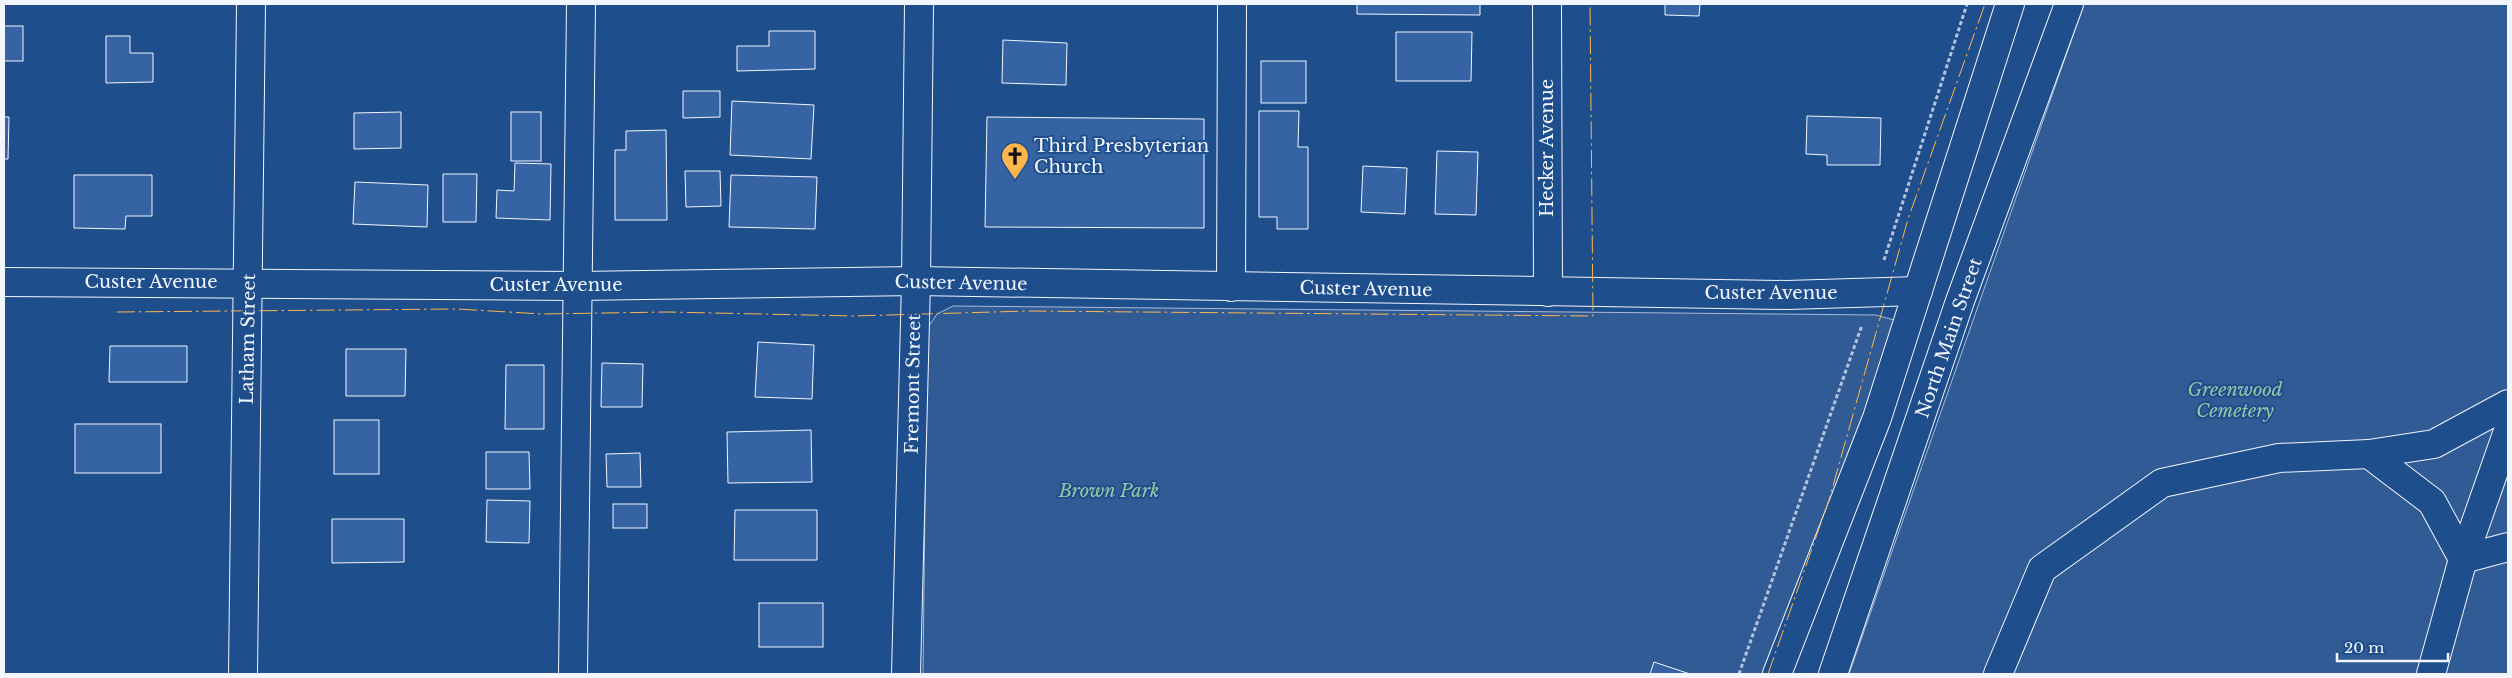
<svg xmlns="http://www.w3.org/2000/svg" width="2512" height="678" font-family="'Libre Baskerville',serif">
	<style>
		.built { fill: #305b95; stroke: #a8bbd7 }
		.building { fill: #3563a3; stroke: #f2f6ff }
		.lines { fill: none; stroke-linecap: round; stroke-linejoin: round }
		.minor-casing { stroke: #f2f6ff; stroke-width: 30 }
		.major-casing { stroke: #f2f6ff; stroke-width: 30 }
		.path { stroke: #b3c4dc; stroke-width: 3; stroke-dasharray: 4 2.5; stroke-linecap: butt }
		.minor { stroke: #1f4e8c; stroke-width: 28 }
		.major { stroke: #1f4e8c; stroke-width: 28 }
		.power { stroke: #ffb74d; stroke-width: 1; stroke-dasharray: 18 4 2.5 4; stroke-linecap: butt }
		.labels { text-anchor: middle; stroke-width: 4; stroke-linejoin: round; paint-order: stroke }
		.poi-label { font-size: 18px; fill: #f2f6ff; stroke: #1f4e8c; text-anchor: start }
		.street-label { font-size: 18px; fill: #f2f6ff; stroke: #1f4e8c }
		.park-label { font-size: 18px; font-style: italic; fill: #97c8a6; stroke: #1f4e8c }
	</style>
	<rect width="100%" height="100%" fill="#1f4e8c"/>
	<g class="built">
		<polygon points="2084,4 2508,4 2508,674 1849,674"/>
		<polygon points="953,306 1876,315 1894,320 1898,337 1777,674 923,674 927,329 937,314"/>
	</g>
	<g class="building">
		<polygon points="1357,4 1480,4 1480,15 1357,14"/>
		<polygon points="1665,4 1700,4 1699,16 1665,15"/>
		<rect x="4" y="26" width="19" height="35"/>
		<polygon points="769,31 815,31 815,69 737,71 737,46 769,46"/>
		<polygon points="1396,32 1472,32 1471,81 1396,81"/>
		<polygon points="106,36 130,36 130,53 153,53 153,82 106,83"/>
		<polygon points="1003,40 1067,43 1066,85 1002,83"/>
		<rect x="1261" y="61" width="45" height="42"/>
		<polygon points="683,91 720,91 720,117 683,118"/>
		<polygon points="732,101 814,105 811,159 730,155"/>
		<polygon points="1259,111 1299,111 1298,147 1308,147 1308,229 1277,229 1277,217 1259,217"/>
		<polygon points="401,112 401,148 354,149 354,113"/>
		<rect x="511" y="112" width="30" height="49"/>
		<polygon points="1807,116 1881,118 1880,165 1827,165 1827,155 1806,154"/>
		<polygon points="4,117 9,117 8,159 4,159"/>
		<polygon points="987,117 1204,119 1204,228 985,227"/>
		<polygon points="666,130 667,220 615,220 615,150 626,150 626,131"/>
		<polygon points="1437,151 1478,152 1476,215 1435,214"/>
		<polygon points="515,163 551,164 550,220 496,218 497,190 514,191"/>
		<polygon points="1363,166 1407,168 1405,214 1361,212"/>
		<polygon points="685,171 720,171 721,206 686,207"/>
		<polygon points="443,174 477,174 476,222 443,222"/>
		<polygon points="74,175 152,175 152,216 126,216 125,229 74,228"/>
		<polygon points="731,175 817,177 815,229 729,227"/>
		<polygon points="355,182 428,185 427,227 353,224"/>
		<polygon points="758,342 814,345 812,399 755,397"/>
		<polygon points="110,346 187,346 187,382 109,382"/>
		<polygon points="346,349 406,349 405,396 346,396"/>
		<polygon points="602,363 643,364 642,407 601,407"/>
		<polygon points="506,365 544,365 544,429 505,429"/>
		<rect x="334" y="420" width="45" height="54"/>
		<rect x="75" y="424" width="86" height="49"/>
		<polygon points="811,430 812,482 728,483 727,432"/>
		<polygon points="486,452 529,452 530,489 486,489"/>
		<polygon points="640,453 641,487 607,487 606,454"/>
		<polygon points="487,500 530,501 529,543 486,542"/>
		<rect x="613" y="504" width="34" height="24"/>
		<polygon points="735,510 817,510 817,560 734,560"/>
		<polygon points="332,519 404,519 404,562 332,563"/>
		<rect x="759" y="603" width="64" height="44"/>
		<polygon points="1654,662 1690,674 1650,674"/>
	</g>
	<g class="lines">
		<g class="minor-casing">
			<g id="minor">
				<polyline points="1547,4 1548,292"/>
				<polyline points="4,282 577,286 916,281 1787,295 1918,291"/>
				<polyline points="1231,287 1232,4"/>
				<polyline points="2369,454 2432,502 2463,559 2508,547"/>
				<polyline points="243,674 251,4"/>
				<polyline points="573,674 581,4"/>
				<polyline points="906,674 916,281 919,4"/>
				<polyline points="1998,674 2042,569 2162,483 2279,458 2369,454 2434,444 2508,404"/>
				<polyline points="2431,674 2463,559 2508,431"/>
			</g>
		</g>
		<g class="major-casing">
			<g id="major">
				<polyline points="1777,674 1877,418 2010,4"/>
				<polyline points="1833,674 1960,301 2069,4"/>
			</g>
		</g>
		<g class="path">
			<polyline points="1884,260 1967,4"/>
			<polyline points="1739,674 1862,325"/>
		</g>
		<use href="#minor" class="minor"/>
		<use href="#major" class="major"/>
		<g class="power">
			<polyline points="117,312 457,309 542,314 667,312 854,316 1028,311 1593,316 1590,4"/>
			<polyline points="1768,674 1829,500 1908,219 1985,4"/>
		</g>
	</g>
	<defs>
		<g id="church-pin" transform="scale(1.4375)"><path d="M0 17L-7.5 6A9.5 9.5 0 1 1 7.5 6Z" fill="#ffb74d" stroke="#1f4e8c"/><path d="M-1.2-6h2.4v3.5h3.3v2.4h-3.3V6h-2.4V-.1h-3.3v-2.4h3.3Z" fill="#111"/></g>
	</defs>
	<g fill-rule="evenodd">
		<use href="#church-pin" x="1015" y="156"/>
	</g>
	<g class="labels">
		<g class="poi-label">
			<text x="1034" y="152">Third Presbyterian<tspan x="1034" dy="21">Church</tspan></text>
		</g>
		<g class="street-label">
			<text transform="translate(1547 148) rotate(-90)" y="6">Hecker Avenue</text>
			<text x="151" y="288">Custer Avenue</text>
			<text transform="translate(961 283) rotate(1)" y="6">Custer Avenue</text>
			<text x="556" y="291">Custer Avenue</text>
			<text transform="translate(1366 289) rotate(1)" y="6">Custer Avenue</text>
			<text x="1771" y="299">Custer Avenue</text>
			<text transform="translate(1949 338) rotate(-71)" y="6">North Main Street</text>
			<text transform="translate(248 339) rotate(-89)" y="6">Latham Street</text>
			<text transform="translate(913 384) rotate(-89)" y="6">Fremont Street</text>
		</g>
		<g class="park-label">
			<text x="2235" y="396">Greenwood<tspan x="2235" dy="21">Cemetery</tspan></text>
			<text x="1109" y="497">Brown Park</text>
		</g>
	</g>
	<rect width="2512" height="678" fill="none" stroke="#f2f6ff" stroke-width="10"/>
	<path d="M2337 653v8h111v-8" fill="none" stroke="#f2f6ff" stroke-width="2.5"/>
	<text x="2344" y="653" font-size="15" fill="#f2f6ff" stroke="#1f4e8c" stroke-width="4" paint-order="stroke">20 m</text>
</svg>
